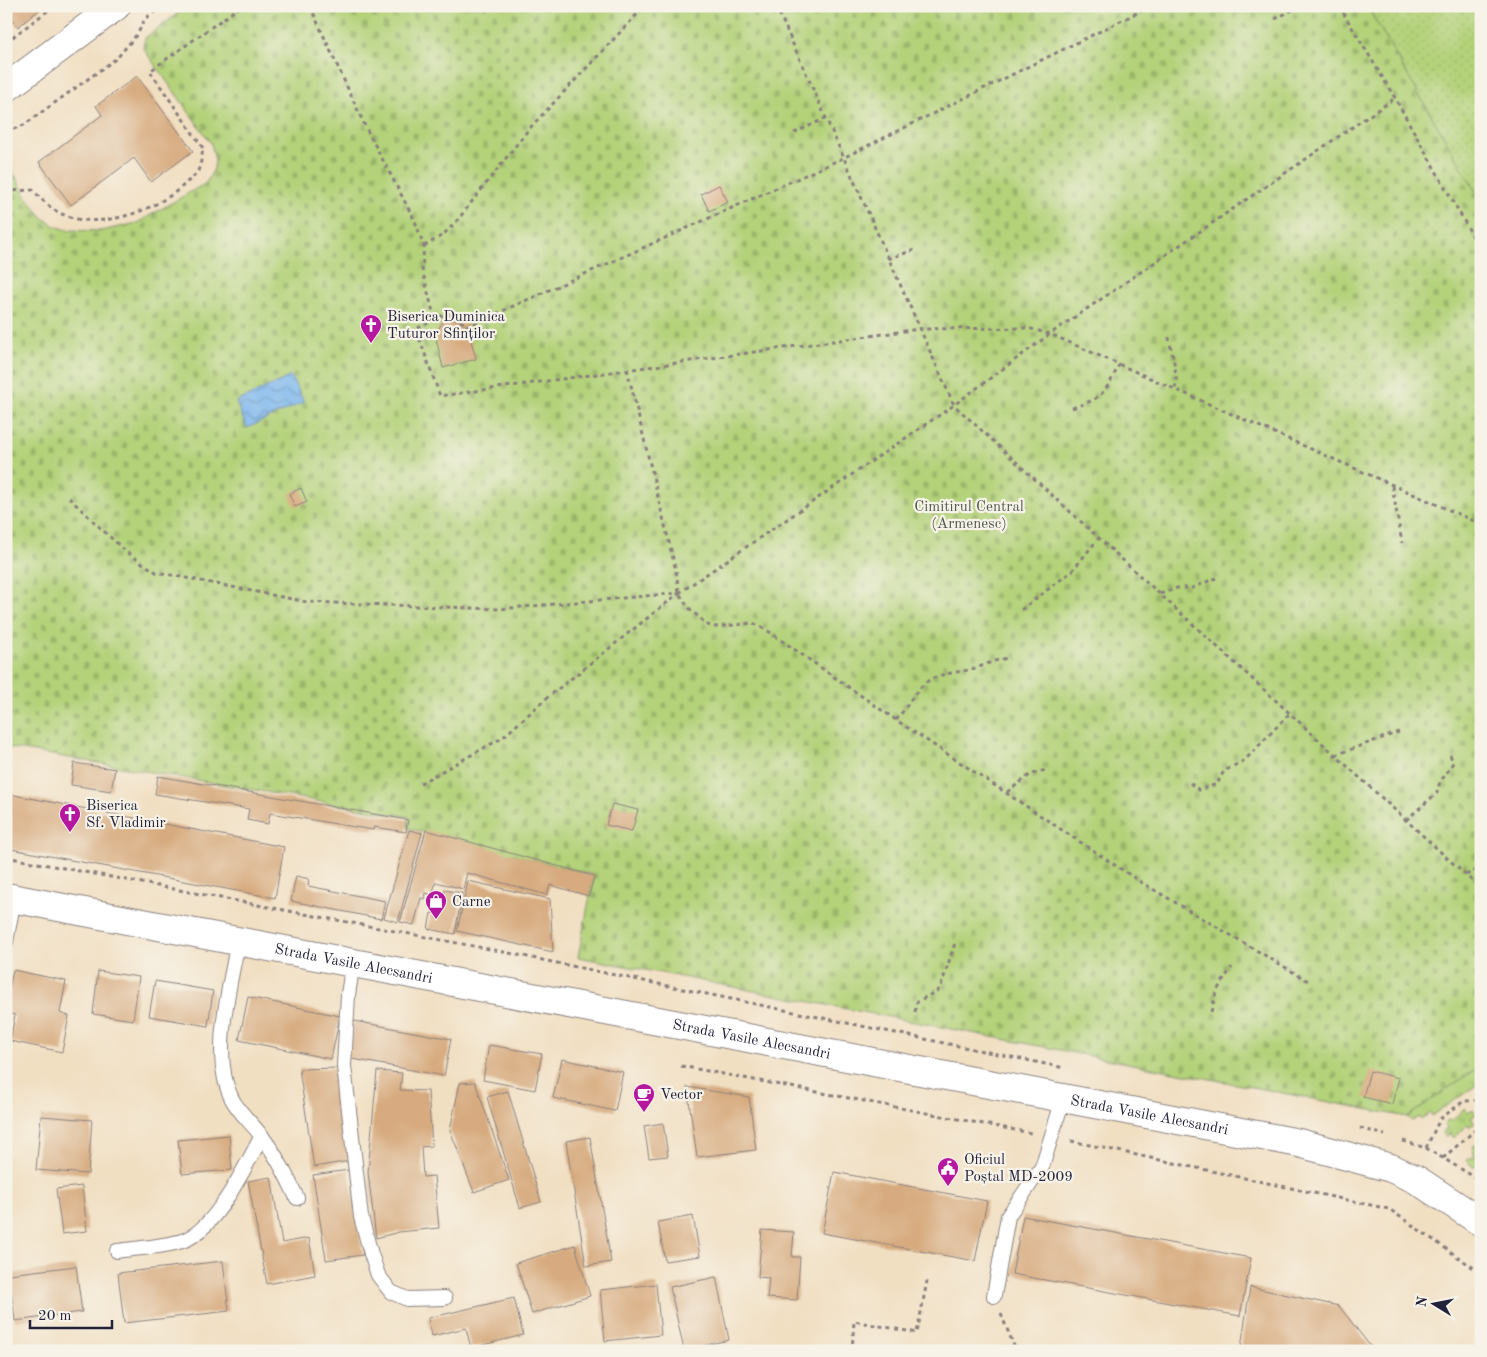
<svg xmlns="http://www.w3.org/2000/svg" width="1487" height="1357" font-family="'Old Standard TT',serif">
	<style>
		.grass { fill: url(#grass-tufts); stroke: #6a7a5a }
		.cemetery { fill: url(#cemetery-stones); stroke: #6a7a5a }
		.park { fill: url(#park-dots); stroke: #6a7a5a }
		.water { fill: url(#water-waves); stroke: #506c94 }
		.building { fill: #d7ab7f }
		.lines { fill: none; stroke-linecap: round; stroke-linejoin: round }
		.service-casing { stroke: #8a807e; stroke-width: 16 }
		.primary-casing { stroke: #8a807e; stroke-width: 30 }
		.path { stroke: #8a807e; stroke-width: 3; stroke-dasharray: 4 4; stroke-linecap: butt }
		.service { stroke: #fff; stroke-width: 14 }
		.primary { stroke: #fff; stroke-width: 28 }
		.labels { text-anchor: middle; stroke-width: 4.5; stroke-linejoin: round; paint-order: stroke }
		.poi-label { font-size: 15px; fill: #22223b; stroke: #f7f3e8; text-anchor: start }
		.park-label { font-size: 15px; fill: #4e574e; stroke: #f7f3e8 }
		.street-label { font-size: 15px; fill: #22223b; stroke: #f7f3e8 }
	</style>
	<defs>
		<pattern id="grass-tufts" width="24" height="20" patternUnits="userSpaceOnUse" patternTransform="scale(1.25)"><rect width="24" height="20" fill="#b3d279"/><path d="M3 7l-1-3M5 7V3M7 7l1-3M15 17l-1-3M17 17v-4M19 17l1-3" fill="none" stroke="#9ab46a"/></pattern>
		<pattern id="cemetery-stones" width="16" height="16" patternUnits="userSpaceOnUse" patternTransform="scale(1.25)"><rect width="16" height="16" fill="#b3d279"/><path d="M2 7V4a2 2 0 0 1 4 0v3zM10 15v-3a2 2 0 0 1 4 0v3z" fill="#9ab46a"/></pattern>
		<pattern id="park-dots" width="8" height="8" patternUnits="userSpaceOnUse" patternTransform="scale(1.25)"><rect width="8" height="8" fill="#b3d279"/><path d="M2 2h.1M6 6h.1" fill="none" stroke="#9ab46a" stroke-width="1.8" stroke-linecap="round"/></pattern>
		<pattern id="water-waves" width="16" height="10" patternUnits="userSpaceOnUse" patternTransform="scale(1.25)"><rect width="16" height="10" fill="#7db7ee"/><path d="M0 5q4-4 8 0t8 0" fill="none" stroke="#6694c2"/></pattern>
	</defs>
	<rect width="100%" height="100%" fill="#f7f3e8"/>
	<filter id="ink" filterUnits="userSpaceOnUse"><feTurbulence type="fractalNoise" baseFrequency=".02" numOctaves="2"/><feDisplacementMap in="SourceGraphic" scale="10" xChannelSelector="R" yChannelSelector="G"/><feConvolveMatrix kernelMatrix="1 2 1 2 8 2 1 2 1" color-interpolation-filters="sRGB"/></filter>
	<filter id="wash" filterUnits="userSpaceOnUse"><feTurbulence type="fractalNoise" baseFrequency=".0096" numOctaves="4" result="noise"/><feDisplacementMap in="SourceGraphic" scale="20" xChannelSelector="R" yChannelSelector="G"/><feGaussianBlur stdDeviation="1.12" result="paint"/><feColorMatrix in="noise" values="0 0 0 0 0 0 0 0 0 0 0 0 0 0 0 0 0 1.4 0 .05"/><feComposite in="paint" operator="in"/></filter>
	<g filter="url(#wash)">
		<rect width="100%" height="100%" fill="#f1dfc2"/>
		<g class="grass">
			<polygon points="1481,1065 1481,1082 1432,1116 1430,1112 1421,1120 1419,1117 1412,1121 1407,1117"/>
			<polygon points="1464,1108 1468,1113 1473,1110 1476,1114 1471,1118 1475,1123 1470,1126 1466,1125 1454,1138 1451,1133 1446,1137 1442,1132 1447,1128 1444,1123 1448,1120 1452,1121"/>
			<polygon points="1481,1142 1481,1162 1473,1167 1467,1160 1475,1155 1472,1147"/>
		</g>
		<polygon class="cemetery" points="188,6 1367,6 1481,200 1481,1065 1407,1117 578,957 594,875 408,828 409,817 6,747 6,164 16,177 27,198 41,216 53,225 67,230 101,231 137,223 206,183 214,169 215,160 211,143 143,48 145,38"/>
		<polygon class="park" points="1367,6 1481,6 1481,200"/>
		<polygon class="water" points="291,376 304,402 247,428 236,402"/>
		<g id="blocks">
			<g class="building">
				<polygon points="6,6 44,6 18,27 6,12"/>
				<polygon points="137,76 193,151 151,182 134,158 71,205 39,162 102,115 96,106"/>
				<polygon points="719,185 728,202 709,211 701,194"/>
				<polygon points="448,314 467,326 476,359 443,368 435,334"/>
				<polygon points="301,488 307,502 295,507 289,494"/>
				<polygon points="74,763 115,769 111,791 71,785"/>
				<polygon points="158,776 408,820 406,832 374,827 373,830 270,813 268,824 247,820 249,809 155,794"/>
				<polygon points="6,789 10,790 9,794 284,847 275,898 6,848"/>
				<polygon points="612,804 638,810 632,831 606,825"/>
				<polygon points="409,830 422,833 398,922 384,918"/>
				<polygon points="426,830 594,876 589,896 550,885 547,895 467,873 463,889 436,882 432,895 426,893 425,899 421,898 414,925 400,922"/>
				<polygon points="296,876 309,879 308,886 385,901 381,919 291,901"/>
				<polygon points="468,881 550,899 553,952 457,931"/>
				<polygon points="445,890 462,893 455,934 428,929 431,913 437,914 440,904 442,904"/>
				<polygon points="13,970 66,981 60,1013 69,1016 62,1052 10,1041 15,1015 6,1013 6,1002"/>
				<polygon points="98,971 139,977 133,1020 93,1014"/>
				<polygon points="155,981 213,991 208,1026 149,1016"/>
				<polygon points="248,997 340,1016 331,1059 239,1040"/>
				<polygon points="354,1021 451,1039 444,1076 347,1058"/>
				<polygon points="489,1045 542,1054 535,1090 483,1080"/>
				<polygon points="562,1059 623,1072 615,1111 553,1098"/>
				<polygon points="338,1068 349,1161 314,1167 299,1069"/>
				<polygon points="377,1071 402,1073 400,1090 428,1091 432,1146 421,1147 423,1177 434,1176 439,1228 399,1232 376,1238 368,1172"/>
				<polygon points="1370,1071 1399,1078 1392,1104 1363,1097"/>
				<polygon points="475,1082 509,1180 474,1192 450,1130 460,1083"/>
				<polygon points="687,1087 749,1097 756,1150 697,1157"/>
				<polygon points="508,1091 541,1202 520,1208 487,1097"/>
				<polygon points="41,1116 92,1120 88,1174 36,1170"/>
				<polygon points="663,1123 668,1156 649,1158 644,1126"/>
				<polygon points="229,1135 232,1170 182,1174 178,1140"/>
				<polygon points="590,1137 611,1262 586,1266 566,1141"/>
				<polygon points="349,1170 363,1255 326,1260 313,1175"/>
				<polygon points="834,1172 987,1201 975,1261 822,1233"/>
				<polygon points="271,1177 282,1243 309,1238 315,1275 267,1284 248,1181"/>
				<polygon points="82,1186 87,1231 62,1234 56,1189"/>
				<polygon points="693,1216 700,1256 665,1261 658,1222"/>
				<polygon points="1023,1216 1251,1258 1240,1316 1012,1274"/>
				<polygon points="762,1230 794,1232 792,1257 800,1257 797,1300 767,1298 769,1278 758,1277"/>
				<polygon points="575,1245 590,1296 532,1314 516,1263"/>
				<polygon points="223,1261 229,1311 124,1323 118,1273"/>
				<polygon points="76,1266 82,1312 15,1321 9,1274"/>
				<polygon points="716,1277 729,1340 684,1350 670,1287"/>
				<polygon points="656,1284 661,1335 605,1341 600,1290"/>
				<polygon points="1250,1287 1339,1306 1374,1351 1258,1351 1241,1348"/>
				<polygon points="514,1298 523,1335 471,1348 466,1328 432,1336 428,1318"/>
				<polygon points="318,1346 318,1351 291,1351 291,1350"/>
			</g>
		</g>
	</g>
	<g filter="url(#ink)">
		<use href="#blocks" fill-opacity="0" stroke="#8a807e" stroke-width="1"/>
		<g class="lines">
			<g class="service-casing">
				<g id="service">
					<path d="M238 941C230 987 210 1056 232 1099 240 1114 253 1124 263 1138 277 1156 287 1177 297 1198"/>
					<polyline points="6,942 14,898"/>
					<polyline points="353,962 348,995 344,1066 361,1217 371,1254 378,1275 391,1292 407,1299 445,1298"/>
					<path d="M117 1251C138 1248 162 1247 182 1241 216 1230 245 1166 262 1136"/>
					<polyline points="994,1296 1008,1216 1042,1167 1063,1099"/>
				</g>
			</g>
			<g class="primary-casing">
				<g id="primary">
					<polyline points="6,88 116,6"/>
					<path id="s1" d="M6 897 1299 1143 1391 1168 1417 1180 1481 1222"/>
				</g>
			</g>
			<g class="path">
				<polyline points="310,6 365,126 415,221 424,246 422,269 435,320"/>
				<polyline points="776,6 954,405 1481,889"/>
				<polyline points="1151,6 843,158 469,326 447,313 416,329 440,396 919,329 1028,328 1050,334 1395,98"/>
				<polyline points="1339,6 1395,98 1481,251"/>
				<polyline points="1275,19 1300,6"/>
				<polyline points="6,42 54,6"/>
				<polyline points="6,132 24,125 117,58 138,33 145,19 162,6"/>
				<polyline points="794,133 826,118"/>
				<path d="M6 191 33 190C44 202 53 212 70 217 107 229 161 208 187 182 191 179 196 175 198 171 201 164 202 155 203 148L150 71 241 6"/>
				<polyline points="424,246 443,235 456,222 528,130 645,6"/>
				<polyline points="888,259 914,250"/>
				<path d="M1169 337C1171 354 1179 373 1175 389"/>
				<polyline points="627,369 676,571 679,593 688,607 707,625 715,627 753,623 768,631 896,720 1139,881 1310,982"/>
				<path d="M1072 408C1103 398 1105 393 1119 365"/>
				<polyline points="1392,486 1402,543"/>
				<polyline points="69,498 126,552 156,572 307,602 499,609 679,593 548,697 502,738 417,785"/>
				<polyline points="679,593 954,405 1050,334 1481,524"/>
				<polyline points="1160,594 1177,588 1192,588 1216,578"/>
				<polyline points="1021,610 1072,571 1098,539"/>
				<path d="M896 720C905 710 912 696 922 686 934 673 956 673 973 669 986 665 996 659 1010 658"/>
				<polyline points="1335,755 1399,732"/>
				<polyline points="1190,783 1199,790 1217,784 1224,771 1245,760 1290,713"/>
				<polyline points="1007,792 1030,775 1045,770"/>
				<path d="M1406 820 1437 793C1438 780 1448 774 1453 762L1449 752"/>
				<polyline points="6,857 494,950 1065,1068"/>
				<polyline points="1466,875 1481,867"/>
				<polyline points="915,1012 917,1002 940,989 955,943"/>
				<polyline points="1211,1012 1216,992 1232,967"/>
				<polyline points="681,1066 1031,1133"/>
				<polyline points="1360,1128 1385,1135"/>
				<polyline points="1071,1141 1389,1209 1481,1273"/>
				<polyline points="1403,1141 1426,1148 1481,1181"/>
				<polyline points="1426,1148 1440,1119 1464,1101 1481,1100"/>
				<polyline points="1443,1158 1481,1125"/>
				<polyline points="1001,1314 1016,1351"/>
				<polyline points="852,1351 854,1321 917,1333 927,1281"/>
			</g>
			<use href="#service" class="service"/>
			<use href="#primary" class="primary"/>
		</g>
	</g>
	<defs>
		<g id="church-pin" transform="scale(1.125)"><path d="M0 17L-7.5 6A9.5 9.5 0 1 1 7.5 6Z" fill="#b5179e" stroke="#f7f3e8"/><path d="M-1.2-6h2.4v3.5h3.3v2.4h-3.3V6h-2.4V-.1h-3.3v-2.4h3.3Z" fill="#fff"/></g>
		<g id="shop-pin" transform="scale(1.125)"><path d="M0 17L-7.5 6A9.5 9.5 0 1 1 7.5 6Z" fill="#b5179e" stroke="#f7f3e8"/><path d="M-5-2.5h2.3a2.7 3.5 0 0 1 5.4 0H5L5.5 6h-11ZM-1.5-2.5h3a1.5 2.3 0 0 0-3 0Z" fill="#fff"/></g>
		<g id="cafe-pin" transform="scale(1.125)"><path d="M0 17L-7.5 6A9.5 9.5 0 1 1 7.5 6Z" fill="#b5179e" stroke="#f7f3e8"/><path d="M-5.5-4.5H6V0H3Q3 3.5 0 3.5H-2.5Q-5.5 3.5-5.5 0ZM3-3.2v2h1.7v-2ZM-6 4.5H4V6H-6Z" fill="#fff"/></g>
		<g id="civic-pin" transform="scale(1.125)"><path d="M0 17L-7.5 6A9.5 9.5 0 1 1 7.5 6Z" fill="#b5179e" stroke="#f7f3e8"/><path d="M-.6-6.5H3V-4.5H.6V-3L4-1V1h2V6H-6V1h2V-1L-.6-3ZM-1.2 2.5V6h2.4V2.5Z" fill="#fff"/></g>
	</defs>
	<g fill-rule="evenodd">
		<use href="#church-pin" x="371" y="325"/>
		<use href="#church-pin" x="70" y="814"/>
		<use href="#shop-pin" x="436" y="901"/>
		<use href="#cafe-pin" x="644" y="1094"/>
		<use href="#civic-pin" x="948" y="1168"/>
	</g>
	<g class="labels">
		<g class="poi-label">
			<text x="387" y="321">Biserica Duminica<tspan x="387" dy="17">Tuturor Sfinților</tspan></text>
			<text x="86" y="810">Biserica<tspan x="86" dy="17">Sf. Vladimir</tspan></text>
			<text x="452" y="906">Carne</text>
			<text x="660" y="1099">Vector</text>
			<text x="964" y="1164">Oficiul<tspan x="964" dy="17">Poștal MD-2009</tspan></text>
		</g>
		<g class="park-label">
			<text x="969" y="511">Cimitirul Central<tspan x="969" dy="17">(Armenesc)</tspan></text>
		</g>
		<g class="street-label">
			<text dy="5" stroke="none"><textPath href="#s1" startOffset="354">Strada Vasile Alecsandri</textPath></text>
			<text dy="5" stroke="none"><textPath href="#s1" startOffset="759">Strada Vasile Alecsandri</textPath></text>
			<text dy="5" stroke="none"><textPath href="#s1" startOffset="1164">Strada Vasile Alecsandri</textPath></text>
		</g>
	</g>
	<rect width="1487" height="1357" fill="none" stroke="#f7f3e8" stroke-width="25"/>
	<g transform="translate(1434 1304) rotate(280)" stroke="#f7f3e8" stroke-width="4" paint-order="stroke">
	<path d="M0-4L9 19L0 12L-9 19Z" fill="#22223b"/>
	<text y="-8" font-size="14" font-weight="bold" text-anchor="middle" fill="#22223b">N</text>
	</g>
	<path d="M30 1320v8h82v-8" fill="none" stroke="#22223b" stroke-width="2.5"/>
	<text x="38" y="1320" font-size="15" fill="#22223b" stroke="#f7f3e8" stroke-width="4" paint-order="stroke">20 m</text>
</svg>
